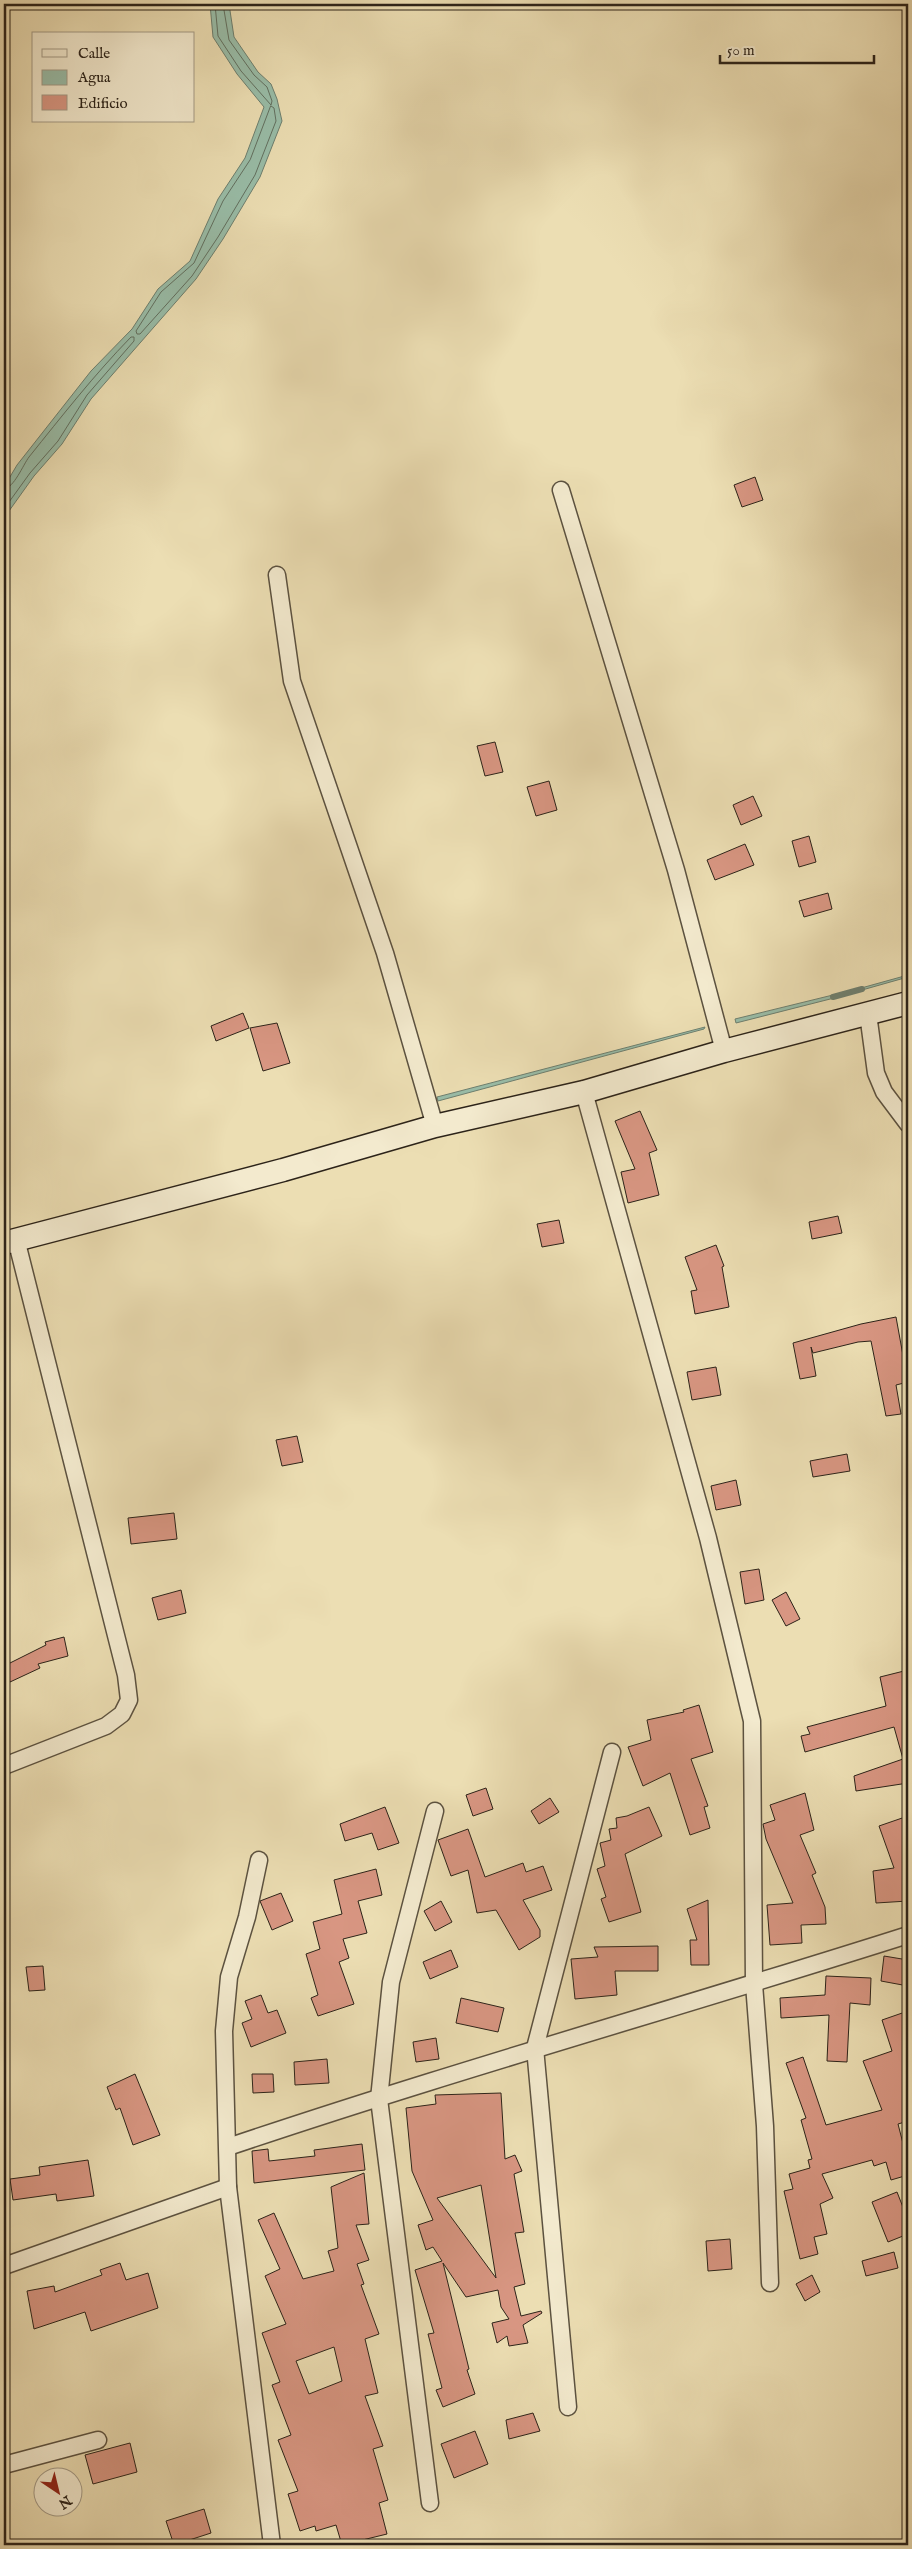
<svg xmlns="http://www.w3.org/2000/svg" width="912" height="2549" font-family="'IM FELL English',serif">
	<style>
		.water { fill: #99bda8; stroke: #6d7f6f }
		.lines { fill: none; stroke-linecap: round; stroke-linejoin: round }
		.shore { stroke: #627060; stroke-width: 1 }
		.stream { stroke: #6d7f6f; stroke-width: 6 }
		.building { fill: #d89682; stroke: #2c2319; fill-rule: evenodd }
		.street-casing { stroke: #5c5240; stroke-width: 19 }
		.secondary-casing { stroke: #2c2319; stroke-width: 25 }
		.street { stroke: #f3eace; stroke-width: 16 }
		.secondary { stroke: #f3eace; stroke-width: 22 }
	</style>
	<rect width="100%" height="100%" fill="#ecdeb3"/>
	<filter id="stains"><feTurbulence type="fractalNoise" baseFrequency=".004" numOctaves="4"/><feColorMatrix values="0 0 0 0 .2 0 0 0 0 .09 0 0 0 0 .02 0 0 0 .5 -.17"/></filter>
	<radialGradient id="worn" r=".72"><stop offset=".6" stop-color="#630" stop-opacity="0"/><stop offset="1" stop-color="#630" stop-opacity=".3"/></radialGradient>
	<g class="water">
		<polygon points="210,4 229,4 234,37 258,72 271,84 277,99 282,121 260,177 223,239 196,279 91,399 62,444 34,476 4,518 4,487 17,465 91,371 132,329 158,289 190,261 218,199 245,158 264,107 237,74 213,37"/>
		<polygon points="908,975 908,977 855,992 854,990"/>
		<polygon points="841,993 842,996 736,1023 735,1019"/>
		<polygon points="705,1027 704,1029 438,1101 437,1097"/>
	</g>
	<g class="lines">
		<g class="shore">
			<polyline points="215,4 218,36 241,71 271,105 272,101 267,87 254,75 229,40 223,4"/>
			<polygon points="271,106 274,108 276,121 255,175 218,237 192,276 140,334 137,334 136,331 161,292 194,263 223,201 250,160"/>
			<path d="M4 489C14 488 23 465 29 457 62 416 94 375 131 337H134V341L87 395 58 441 30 473 4 509"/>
		</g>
		<polyline class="stream" points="833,997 862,989"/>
	</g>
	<g class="building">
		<polygon points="755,477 763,500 742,507 734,485"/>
		<polygon points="495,742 503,772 485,776 477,746"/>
		<polygon points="549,781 557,810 536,816 527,787"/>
		<polygon points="753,796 762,816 741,825 733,805"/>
		<polygon points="809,836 816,862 799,867 792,841"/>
		<polygon points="745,844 754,865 715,880 707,860"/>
		<polygon points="828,893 832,909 804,917 799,901"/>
		<polygon points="243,1013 249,1028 216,1041 211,1026"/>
		<polygon points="277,1023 290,1063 263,1071 250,1028"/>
		<polygon points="640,1111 657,1150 649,1153 659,1195 628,1203 621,1172 635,1169 615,1121"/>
		<polygon points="838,1216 842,1233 812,1239 809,1222"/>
		<polygon points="559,1220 564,1243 542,1247 537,1224"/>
		<polygon points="716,1245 724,1266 722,1267 729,1307 695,1314 691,1291 697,1290 685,1257"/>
		<polygon points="896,1317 904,1361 908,1361 908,1382 896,1385 901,1414 886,1416 871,1341 858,1342 813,1353 811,1347 816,1376 800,1379 793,1343 861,1324"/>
		<polygon points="716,1367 721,1395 692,1400 687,1372"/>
		<polygon points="297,1436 303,1462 282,1466 276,1440"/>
		<polygon points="847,1454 850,1471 813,1477 810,1461"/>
		<polygon points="736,1480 741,1505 716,1510 711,1486"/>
		<polygon points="174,1513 177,1539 131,1544 128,1518"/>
		<polygon points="759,1569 764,1600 745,1604 740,1572"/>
		<polygon points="181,1590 186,1613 158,1620 152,1598"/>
		<polygon points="786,1592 800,1619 786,1626 772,1600"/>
		<polygon points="64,1637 68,1656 38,1664 40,1668 10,1682 4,1666 46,1645 45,1642"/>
		<polygon points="908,1670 908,1783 856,1791 854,1776 903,1759 894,1727 805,1752 801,1736 810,1734 807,1727 886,1706 880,1677"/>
		<polygon points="699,1705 713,1752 691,1759 708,1806 704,1807 710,1828 690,1835 670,1773 643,1786 628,1747 651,1740 647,1720 684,1712 683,1710"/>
		<polygon points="486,1788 493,1809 473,1816 466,1795"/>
		<polygon points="805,1793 814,1830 800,1835 816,1873 812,1875 825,1907 826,1924 801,1925 802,1943 770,1945 767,1905 793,1903 766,1839 763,1824 775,1820 770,1805"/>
		<polygon points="550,1798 559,1812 539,1824 531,1811"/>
		<polygon points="385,1807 399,1843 378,1850 372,1833 345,1841 340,1824"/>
		<polygon points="649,1807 662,1836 625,1854 641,1912 609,1922 601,1899 606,1897 597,1869 605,1866 600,1843 611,1840 609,1829 617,1828 616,1818 627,1816"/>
		<polygon points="908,1816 908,1901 876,1903 873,1871 894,1868 879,1826"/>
		<polygon points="468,1829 485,1877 523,1863 526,1872 543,1866 552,1890 523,1900 540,1930 540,1937 519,1950 496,1910 477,1913 468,1870 451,1876 438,1840"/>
		<polygon points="376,1869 382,1895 358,1901 367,1933 343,1939 349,1958 339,1962 354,2004 318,2016 311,1998 318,1995 306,1954 320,1949 313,1922 342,1914 334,1880"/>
		<polygon points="281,1893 293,1921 272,1930 260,1901"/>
		<polygon points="708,1900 709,1965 691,1965 690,1940 697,1940 687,1909"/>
		<polygon points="441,1901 452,1922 435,1931 424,1911"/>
		<polygon points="658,1946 658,1971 615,1971 617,1995 575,1999 571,1959 598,1957 594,1947"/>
		<polygon points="451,1950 458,1967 430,1979 423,1962"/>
		<polygon points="884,1956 908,1960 908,1986 881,1981"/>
		<polygon points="43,1966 45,1990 29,1991 26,1967"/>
		<polygon points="826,1976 871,1978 870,2005 850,2003 847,2062 827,2061 829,2015 781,2018 780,1998 825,1995"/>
		<polygon points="261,1995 268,2013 277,2010 286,2033 251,2047 242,2023 252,2019 245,2001"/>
		<polygon points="461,1998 504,2008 498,2032 456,2023"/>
		<polygon points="908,2011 908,2090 906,2090 908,2121 898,2124 908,2163 908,2175 891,2180 886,2162 874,2166 872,2160 822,2174 833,2198 820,2204 827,2234 814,2237 818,2254 800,2259 784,2191 793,2189 789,2174 810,2168 808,2160 812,2159 801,2120 806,2118 786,2063 803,2057 826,2125 882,2110 863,2061 892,2051 882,2020"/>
		<polygon points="436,2038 439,2059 416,2062 413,2042"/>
		<polygon points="327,2059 329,2083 295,2085 294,2062"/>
		<polygon points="135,2074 160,2135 133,2145 120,2108 116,2110 107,2087"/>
		<polygon points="252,2074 273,2074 274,2092 253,2093"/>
		<path d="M501 2093 505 2159 515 2155 522 2171 514 2174 524 2232 515 2233 525 2284 514 2287 521 2316 541 2311 542 2313 523 2325 528 2343 509 2346 507 2336 497 2343 492 2323 509 2319 501 2307 498 2290 466 2297 443 2263 469 2369 467 2370 475 2394 443 2407 436 2390 442 2388 428 2334 434 2333 415 2270 442 2261 433 2247 426 2250 418 2225 433 2220 412 2171 406 2108 436 2104 435 2095ZM481 2185 496 2278 437 2198Z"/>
		<polygon points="362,2144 365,2170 254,2183 252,2151 268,2149 269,2161 315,2156 314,2150"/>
		<polygon points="88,2160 94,2196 57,2201 56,2194 13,2200 10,2179 40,2175 39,2167"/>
		<path d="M364 2173 369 2224 356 2225 369 2260 357 2264 364 2284 361 2285 379 2334 365 2339 378 2393 365 2396 383 2446 373 2449 388 2500 379 2503 387 2534 342 2545 336 2525 316 2531 315 2526 300 2531 288 2494 298 2491 278 2440 291 2435 272 2385 280 2382 262 2333 286 2324 265 2276 280 2269 258 2220 274 2213 303 2279 334 2271 328 2251 338 2248 331 2187ZM334 2347 342 2381 309 2394 296 2361Z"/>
		<polygon points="897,2192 908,2220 908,2234 888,2242 872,2202"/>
		<polygon points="730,2239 732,2269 708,2271 706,2241"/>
		<polygon points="894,2252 898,2268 866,2276 862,2261"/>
		<polygon points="120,2263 126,2280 148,2273 158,2308 91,2331 85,2312 34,2329 27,2291 54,2286 55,2292 102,2275 100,2270"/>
		<polygon points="812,2275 820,2292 805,2301 796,2284"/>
		<polygon points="533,2413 540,2431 509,2439 506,2420"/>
		<polygon points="475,2431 488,2464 454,2478 441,2444"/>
		<polygon points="130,2443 137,2472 93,2484 85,2455"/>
		<polygon points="204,2509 211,2533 174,2545 166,2521"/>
	</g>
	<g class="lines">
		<g class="street-casing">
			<g id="street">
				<polyline points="561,490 676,870 724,1051"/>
				<polyline points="277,575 292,681 385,953 435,1126"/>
				<polyline points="868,1014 876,1073 884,1092 908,1124"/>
				<polyline points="584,1092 708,1538 752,1721 754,1984 765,2126 770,2283"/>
				<polyline points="4,1766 106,1726 122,1714 129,1700 126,1675 16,1239"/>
				<polyline points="259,1860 247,1917 229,1977 224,2031 228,2187 272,2545"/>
				<path d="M228 2147C453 2071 682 2007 908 1935"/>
				<polyline points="4,2266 228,2187"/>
				<polyline points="568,2407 535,2048 612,1752"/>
				<polyline points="4,2465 98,2440"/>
				<polyline points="430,2503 379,2099 391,1982 435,1811"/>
			</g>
		</g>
		<g class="secondary-casing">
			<polyline id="secondary" points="4,1243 283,1170 435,1126 584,1092 724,1051 908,1003"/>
		</g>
		<use href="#street" class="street"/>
		<use href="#secondary" class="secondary"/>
	</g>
	<rect width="912" height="2549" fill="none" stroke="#ecdeb3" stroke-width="20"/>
	<rect x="5" y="5" width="902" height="2539" fill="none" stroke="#2c2319" stroke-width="2.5"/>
	<rect x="10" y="10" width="892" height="2529" fill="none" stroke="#2c2319"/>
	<rect x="32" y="32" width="162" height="90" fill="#f3eace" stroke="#a39a86"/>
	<rect x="42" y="49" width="25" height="8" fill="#f3eace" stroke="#a39a86"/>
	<text x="78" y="58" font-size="15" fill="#2c2319">Calle</text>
	<rect x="42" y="70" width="25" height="15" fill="#99bda8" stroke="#a39a86"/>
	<text x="78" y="82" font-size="15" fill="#2c2319">Agua</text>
	<rect x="42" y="95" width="25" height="15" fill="#d89682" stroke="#a39a86"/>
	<text x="78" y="108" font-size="15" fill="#2c2319">Edificio</text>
	<g transform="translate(58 2492) rotate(145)"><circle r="24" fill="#f3eace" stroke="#a39a86"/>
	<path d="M0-4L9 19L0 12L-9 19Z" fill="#8f2418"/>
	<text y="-8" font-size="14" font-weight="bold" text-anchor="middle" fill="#2c2319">N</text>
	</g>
	<path d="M720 55v8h154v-8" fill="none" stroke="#2c2319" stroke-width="2.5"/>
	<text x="727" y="55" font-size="15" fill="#2c2319" stroke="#f3eace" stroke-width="4" paint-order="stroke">50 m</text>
	<rect width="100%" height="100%" filter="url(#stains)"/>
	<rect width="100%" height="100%" fill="url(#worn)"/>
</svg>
